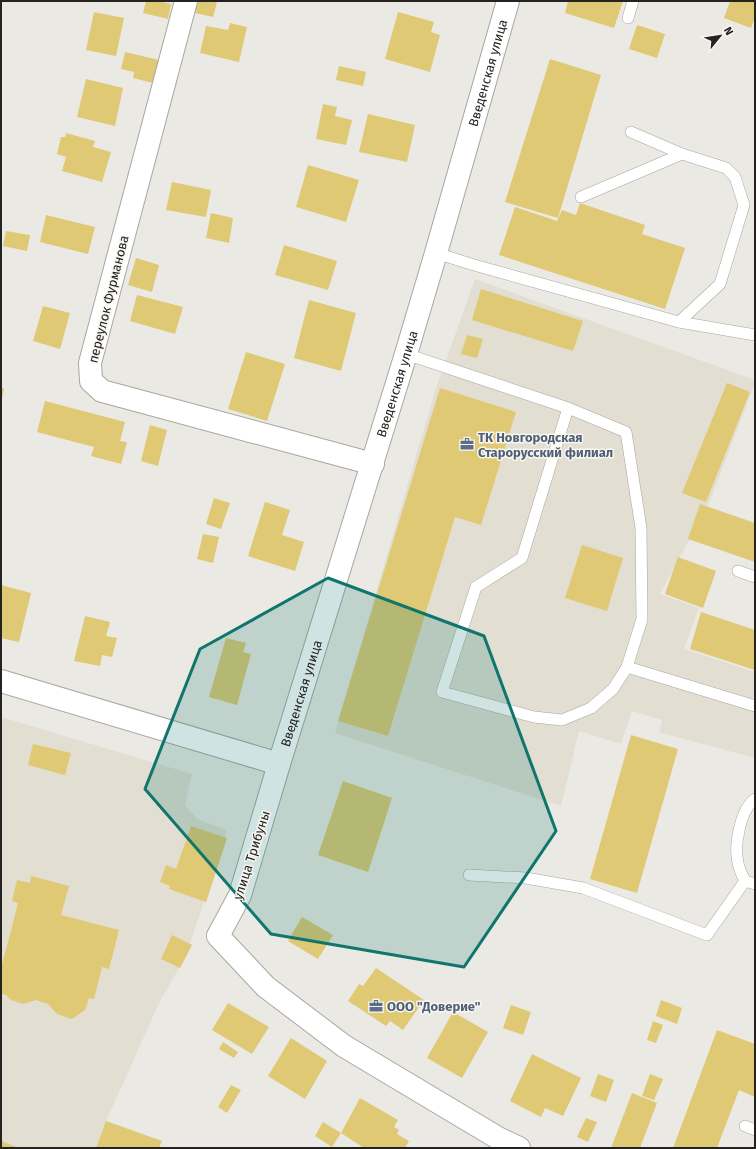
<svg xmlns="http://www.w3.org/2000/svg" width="756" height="1149" font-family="'Fira Sans',sans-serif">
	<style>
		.built { fill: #e2ded1 }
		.building { fill: #dfc975 }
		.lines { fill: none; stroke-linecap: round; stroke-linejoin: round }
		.lane-casing { stroke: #a8a6a0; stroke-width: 12 }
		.street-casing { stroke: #a8a6a0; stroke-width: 24 }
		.lane { stroke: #fff; stroke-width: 11 }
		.street { stroke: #fff; stroke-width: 22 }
		.marked { fill: #0f766e; fill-opacity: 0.2; stroke: #0f766e; stroke-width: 3; stroke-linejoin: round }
		.labels { text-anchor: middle; stroke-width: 3; stroke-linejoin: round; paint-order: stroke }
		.street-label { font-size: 13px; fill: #242321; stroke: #f8f6f0 }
		.service-label { font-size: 13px; font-weight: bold; fill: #4e5e75; stroke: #f8f6f0; text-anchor: start }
	</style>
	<rect width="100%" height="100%" fill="#ebe9e3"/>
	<g class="built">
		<polygon points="475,279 755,380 755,383 710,501 660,594 699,608 684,649 755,672 755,758 659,732 662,720 632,711 621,744 579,731 561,806 335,733 435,391"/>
		<polygon points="1,717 192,774 185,805 197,819 227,830 225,837 227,838 206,902 204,901 190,944 192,945 180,968 179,968 160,1001 106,1121 96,1148 1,1148"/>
	</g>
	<g class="building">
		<polygon points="146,1 159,1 171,4 168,19 143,13"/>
		<polygon points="197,1 217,2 213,17 195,13"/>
		<polygon points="568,1 623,1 614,28 565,13"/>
		<polygon points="730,1 755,1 755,17 751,28 724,18"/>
		<polygon points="94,12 124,18 116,56 86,50"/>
		<polygon points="398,12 434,22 431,32 440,35 430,72 385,59"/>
		<polygon points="230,23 247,27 239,62 200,53 206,26 228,30"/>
		<polygon points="637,25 665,34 657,58 629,49"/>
		<polygon points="125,52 159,60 153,83 133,78 134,72 121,69"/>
		<polygon points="550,59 601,75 558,218 505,202"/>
		<polygon points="339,66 366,72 363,86 336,80"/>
		<polygon points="86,79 123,88 115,126 77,117"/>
		<polygon points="323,104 337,107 335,116 352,120 346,145 316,139"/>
		<polygon points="368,114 415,125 407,162 359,152"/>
		<polygon points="66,133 95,141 93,147 111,152 102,182 62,171 66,157 57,154 61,137 65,137"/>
		<polygon points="308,165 359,180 346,222 296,207"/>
		<polygon points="172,182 211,190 206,217 166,210"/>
		<polygon points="580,203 645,225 642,234 685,248 665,309 499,255 515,207 557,221 562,210 576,215"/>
		<polygon points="211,213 233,218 229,243 206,238"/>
		<polygon points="46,215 95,227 88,254 40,242"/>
		<polygon points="6,231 30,235 27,251 3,246"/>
		<polygon points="284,245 337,261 328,290 275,275"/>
		<polygon points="136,258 159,265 152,292 128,285"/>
		<polygon points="481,289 583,321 573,351 472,320"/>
		<polygon points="137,295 183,307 175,334 130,321"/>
		<polygon points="309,300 356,313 341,371 294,358"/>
		<polygon points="43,306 70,313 60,349 33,341"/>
		<polygon points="467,335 483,339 477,358 461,354"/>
		<polygon points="246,352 285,364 267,421 228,409"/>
		<polygon points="727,383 750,392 706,502 682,493"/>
		<polygon points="1,388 4,388 2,399 1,399"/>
		<polygon points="440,388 516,412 481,525 455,517 388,736 338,721"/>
		<polygon points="45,401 125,422 120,441 127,442 121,464 91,456 94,447 37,432"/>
		<polygon points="150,425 167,430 158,466 141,461"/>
		<polygon points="214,498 230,503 221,529 206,524"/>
		<polygon points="265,502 290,510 282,535 304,542 295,571 248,556"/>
		<polygon points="700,504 755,523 755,562 688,539"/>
		<polygon points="203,534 219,537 213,563 197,559"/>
		<polygon points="582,545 623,558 607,611 565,598"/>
		<polygon points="678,557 716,571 703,608 665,594"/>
		<polygon points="1,585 31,593 19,642 1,638"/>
		<polygon points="701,612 755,630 755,670 690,649"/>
		<polygon points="85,616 110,622 106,636 117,638 112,657 102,655 100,666 74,661"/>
		<polygon points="226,638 246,643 243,652 251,654 237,705 209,697"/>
		<polygon points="631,735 678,749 637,893 590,879"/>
		<polygon points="33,744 71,753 65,775 28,765"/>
		<polygon points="343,781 392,798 368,872 318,855"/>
		<polygon points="191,826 227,838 206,902 169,889 170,886 160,882 166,865 176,869"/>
		<polygon points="31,876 69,886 61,915 119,930 109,969 102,967 94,999 89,998 85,1010 72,1019 57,1014 48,1004 36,1000 23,1004 11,1000 6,995 1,994 1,969 18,903 12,901 17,880 30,883"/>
		<polygon points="302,917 333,935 318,959 288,941"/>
		<polygon points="172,935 192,945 180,968 161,959"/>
		<polygon points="376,968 424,1000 403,1030 390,1021 386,1026 348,1001 359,984 363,986"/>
		<polygon points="661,1000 682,1008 677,1024 656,1016"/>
		<polygon points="228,1003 269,1027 252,1054 212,1030"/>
		<polygon points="511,1005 531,1012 523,1035 503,1028"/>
		<polygon points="453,1012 488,1032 462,1078 427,1058"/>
		<polygon points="653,1021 663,1025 656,1043 647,1040"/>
		<polygon points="717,1030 755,1044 755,1097 739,1090 717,1148 673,1148"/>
		<polygon points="291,1038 327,1061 305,1099 268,1076"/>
		<polygon points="223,1042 238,1052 234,1058 219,1049"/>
		<polygon points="532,1054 581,1078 563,1116 545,1108 541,1117 510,1101"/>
		<polygon points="598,1074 614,1080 606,1102 590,1096"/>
		<polygon points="650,1074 663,1079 654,1100 642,1096"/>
		<polygon points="231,1085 241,1090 227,1113 218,1107"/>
		<polygon points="632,1093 657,1103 640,1148 611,1148"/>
		<polygon points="360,1098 398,1120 394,1127 399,1130 397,1134 409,1141 405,1148 364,1148 341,1133"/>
		<polygon points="586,1118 597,1122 588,1142 577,1137"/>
		<polygon points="106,1121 162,1141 159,1148 96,1148"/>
		<polygon points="323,1122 341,1133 332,1147 315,1136"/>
		<polygon points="1,1141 19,1148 1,1148"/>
	</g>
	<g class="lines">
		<g class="lane-casing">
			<g id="lane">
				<polyline points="628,18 633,1"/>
				<polyline points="631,132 682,154 726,168 735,177 744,205 720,284 679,322"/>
				<polyline points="581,197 682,154"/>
				<polyline points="436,253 474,265 679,322 755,335"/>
				<polyline points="406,354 568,408 522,558 476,587 442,692 534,717 562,720 591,708 613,689 627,667 642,619 641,528 626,432 568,408"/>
				<polyline points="738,571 755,577"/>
				<polyline points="627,667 755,706"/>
				<path d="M469 875 526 878 583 888 707 935 745 881C742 875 739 869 738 863 734 846 740 810 755 799"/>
				<polyline points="745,881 755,884"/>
				<polyline points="745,1126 755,1130"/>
			</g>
		</g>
		<g class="street-casing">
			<g id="street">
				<polyline points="186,1 90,363 91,381 102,391 373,464"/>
				<polyline points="1,681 279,764 240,895 218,936 266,987 344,1046 498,1138 519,1148"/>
				<path id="s1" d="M279 764 406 354 436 253 508 1"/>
			</g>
		</g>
		<use href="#lane" class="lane"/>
		<use href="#street" class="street"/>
	</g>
	<path class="marked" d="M328 578 484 636 556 831 464 967 271 934 145 789 200 649Z"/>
	<defs>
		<g id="office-bare" transform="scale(1.08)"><path d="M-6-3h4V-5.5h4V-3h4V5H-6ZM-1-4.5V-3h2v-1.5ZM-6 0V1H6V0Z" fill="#5c6f8a" stroke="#f8f6f0" stroke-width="2.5" paint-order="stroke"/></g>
	</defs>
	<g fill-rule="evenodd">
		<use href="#office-bare" x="467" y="444"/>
		<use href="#office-bare" x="376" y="1006"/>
	</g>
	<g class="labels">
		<g class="street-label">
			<text dy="5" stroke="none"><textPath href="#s1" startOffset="722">Введенская улица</textPath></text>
			<text transform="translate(108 299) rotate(-76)" y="5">переулок Фурманова</text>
			<text dy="5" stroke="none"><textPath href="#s1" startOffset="398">Введенская улица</textPath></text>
			<text dy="5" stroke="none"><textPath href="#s1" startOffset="74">Введенская улица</textPath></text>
			<text transform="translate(251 855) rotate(-72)" y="5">улица Трибуны</text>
		</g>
		<g class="service-label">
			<text x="478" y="442">ТК Новгородская<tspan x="478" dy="15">Старорусский филиал</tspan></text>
			<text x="387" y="1011">ООО "Доверие"</text>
		</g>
	</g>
	<rect width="756" height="1149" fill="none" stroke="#242321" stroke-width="4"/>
	<g transform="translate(720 36) rotate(60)" stroke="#f8f6f0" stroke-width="3" paint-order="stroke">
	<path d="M0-3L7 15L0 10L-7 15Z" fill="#242321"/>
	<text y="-6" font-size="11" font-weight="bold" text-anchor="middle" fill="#242321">N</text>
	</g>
</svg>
